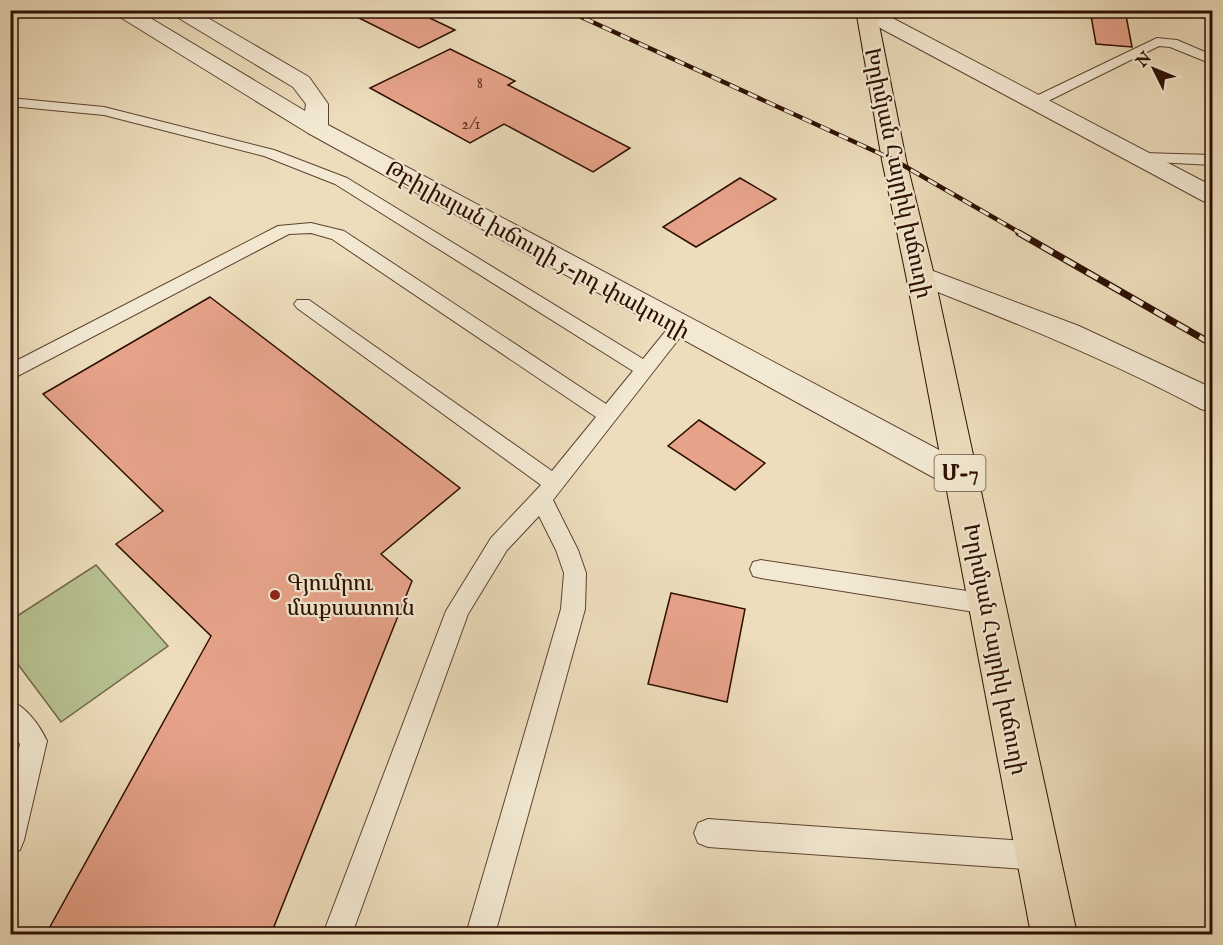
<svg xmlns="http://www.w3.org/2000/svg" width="1223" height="945" font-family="'IM FELL English','Noto Serif Armenian',serif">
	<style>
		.green { fill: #b8c191; stroke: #726848; stroke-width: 1.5 }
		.building { fill: #e7a38a; stroke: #2d0f00; stroke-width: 1.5 }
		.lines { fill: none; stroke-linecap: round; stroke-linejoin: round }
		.service-casing { stroke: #5d422f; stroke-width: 2 }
		.minor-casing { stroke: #5d422f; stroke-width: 2 }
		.tertiary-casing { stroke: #5d422f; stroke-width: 2 }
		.trunk-casing { stroke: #2d0f00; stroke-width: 2 }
		.service { fill: #f3e9d3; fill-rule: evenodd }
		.minor { fill: #f3e9d3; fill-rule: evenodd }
		.tertiary { fill: #f3e9d3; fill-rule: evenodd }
		.trunk { fill: #edddbc; fill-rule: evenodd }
		.rail-far1-casing { stroke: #2d0f00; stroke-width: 4.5 }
		.rail-casing { stroke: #2d0f00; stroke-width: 7 }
		.rail-far1 { stroke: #f3e9d3; stroke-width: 3; stroke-dasharray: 10; stroke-linecap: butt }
		.rail { stroke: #f3e9d3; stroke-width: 4.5; stroke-dasharray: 13; stroke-linecap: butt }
		.poi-dot { fill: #8f2418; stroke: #f3e9d3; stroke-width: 2 }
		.labels { text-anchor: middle; stroke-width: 4.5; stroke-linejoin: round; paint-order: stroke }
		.far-number-label { font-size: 16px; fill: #5c3422 }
		.shield { fill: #f3e9d3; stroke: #68503f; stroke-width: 1.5 }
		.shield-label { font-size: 21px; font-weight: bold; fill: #2d0f00 }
		.street-label { font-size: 22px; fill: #2d0f00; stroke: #f3e9d3 }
		.poi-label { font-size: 22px; fill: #2d0f00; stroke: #f3e9d3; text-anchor: start }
	</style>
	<rect width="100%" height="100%" fill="#edddbc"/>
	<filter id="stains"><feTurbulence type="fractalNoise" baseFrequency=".00333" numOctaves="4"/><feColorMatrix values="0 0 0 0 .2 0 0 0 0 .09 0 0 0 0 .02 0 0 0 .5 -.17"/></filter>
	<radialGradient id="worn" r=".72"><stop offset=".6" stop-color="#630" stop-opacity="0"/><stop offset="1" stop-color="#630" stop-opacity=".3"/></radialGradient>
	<polygon class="green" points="96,565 168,646 61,722 11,655 11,620"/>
	<g class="building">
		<polygon points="343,10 413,10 455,30 419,48"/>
		<polygon points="1090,10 1125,10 1132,47 1096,44"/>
		<polygon points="450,49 515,81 508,85 630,148 593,172 504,124 470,143 370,88"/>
		<polygon points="740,178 776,199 696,247 663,227"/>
		<polygon points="210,297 460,488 381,554 412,581 271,934 46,934 211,636 116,544 163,511 43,394"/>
		<polygon points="699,420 765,463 735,490 668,446"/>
		<polygon points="671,593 745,609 727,702 648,684"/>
	</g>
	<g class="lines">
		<g class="service-casing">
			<g id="service">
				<polygon points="1157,38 1177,40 1212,55 1212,64 1170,47 1159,46 1040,105 1030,105 1028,102 1030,99"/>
				<polygon points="10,98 104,107 274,150 347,178 643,359 673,322 680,320 687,322 689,326 553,500 578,550 586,573 585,609 495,934 466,934 561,609 564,573 556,550 539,516 507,550 468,614 352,934 323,934 446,611 491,538 541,485 297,308 294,304 297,300 309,300 552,471 596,417 332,239 311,233 289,234 10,380 10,364 278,226 311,223 344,231 606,404 633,371 335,184 264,156 104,115 10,106"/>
				<polygon points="1142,153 1212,155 1212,165 1137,161 1134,158"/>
				<polygon points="761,560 987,594 995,597 999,604 995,611 987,614 761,578 753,576 750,569 753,562"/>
				<path d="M10 701C26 706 40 726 47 741L24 840 20 850 10 853V783L20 744 10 732Z"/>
				<polygon points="708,819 1038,842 1048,846 1052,856 1048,866 1038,870 708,847 698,843 694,833 698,823"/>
			</g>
		</g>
		<g class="minor-casing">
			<g id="minor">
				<polygon points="112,10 137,10 305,111 306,104 293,87 172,14 169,10 194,10 309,77 328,104 328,125 973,468 978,477 973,486 961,490 949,486 308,133 115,14"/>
				<path d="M920 266 1079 326 1212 388V412L1201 409C1107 359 1009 320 910 281L906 275 910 269Z"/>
			</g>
		</g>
		<g class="tertiary-casing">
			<polygon id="tertiary" points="851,10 877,10 1212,186 1212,204 1203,201 854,14"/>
		</g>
		<g class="trunk-casing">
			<polygon id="trunk" points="856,10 876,10 906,160 934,275 1077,934 1031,934 906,275 882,160"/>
		</g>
		<use href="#service" class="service"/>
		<use href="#minor" class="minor"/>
		<use href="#tertiary" class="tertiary"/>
		<use href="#trunk" class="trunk"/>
		<g class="rail-far1-casing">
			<polyline id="rail-far1" points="566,10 894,160 1022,234"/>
		</g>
		<g class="rail-casing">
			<polyline id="rail" points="1019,233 1212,344"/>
		</g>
		<use href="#rail-far1" class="rail-far1"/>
		<use href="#rail" class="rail"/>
	</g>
	<circle class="poi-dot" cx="275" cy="595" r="6"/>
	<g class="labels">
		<g class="far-number-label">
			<text x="480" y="88">8</text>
			<text x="471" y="129">2/1</text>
		</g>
		<rect class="shield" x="934.5" y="455" width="51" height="36" rx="4.5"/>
		<g class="shield-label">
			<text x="960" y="480">Մ-7</text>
		</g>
		<g class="street-label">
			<text transform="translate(899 173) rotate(78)" y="8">Խրիմյան Հայրիկ խճուղի</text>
			<text transform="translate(538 249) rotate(29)" y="8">Թբիլիսյան խճուղի 5-րդ փակուղի</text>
			<text transform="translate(996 649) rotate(79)" y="8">Խրիմյան Հայրիկ խճուղի</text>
		</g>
		<g class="poi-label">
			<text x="287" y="590">Գյումրու<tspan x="287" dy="25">մաքսատուն</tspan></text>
		</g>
	</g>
	<rect width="1223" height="945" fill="none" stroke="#edddbc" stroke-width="36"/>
	<rect x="12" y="12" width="1199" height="921" fill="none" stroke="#2d0f00" stroke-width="3"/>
	<rect x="18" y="18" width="1187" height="909" fill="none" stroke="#2d0f00" stroke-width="1.5"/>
	<g transform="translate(1154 69) rotate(313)" stroke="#f3e9d3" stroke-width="4.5" paint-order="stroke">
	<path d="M0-4.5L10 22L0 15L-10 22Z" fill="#2d0f00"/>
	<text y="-9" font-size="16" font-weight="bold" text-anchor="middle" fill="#2d0f00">N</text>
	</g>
	<rect width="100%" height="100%" filter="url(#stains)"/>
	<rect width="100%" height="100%" fill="url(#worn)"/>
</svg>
